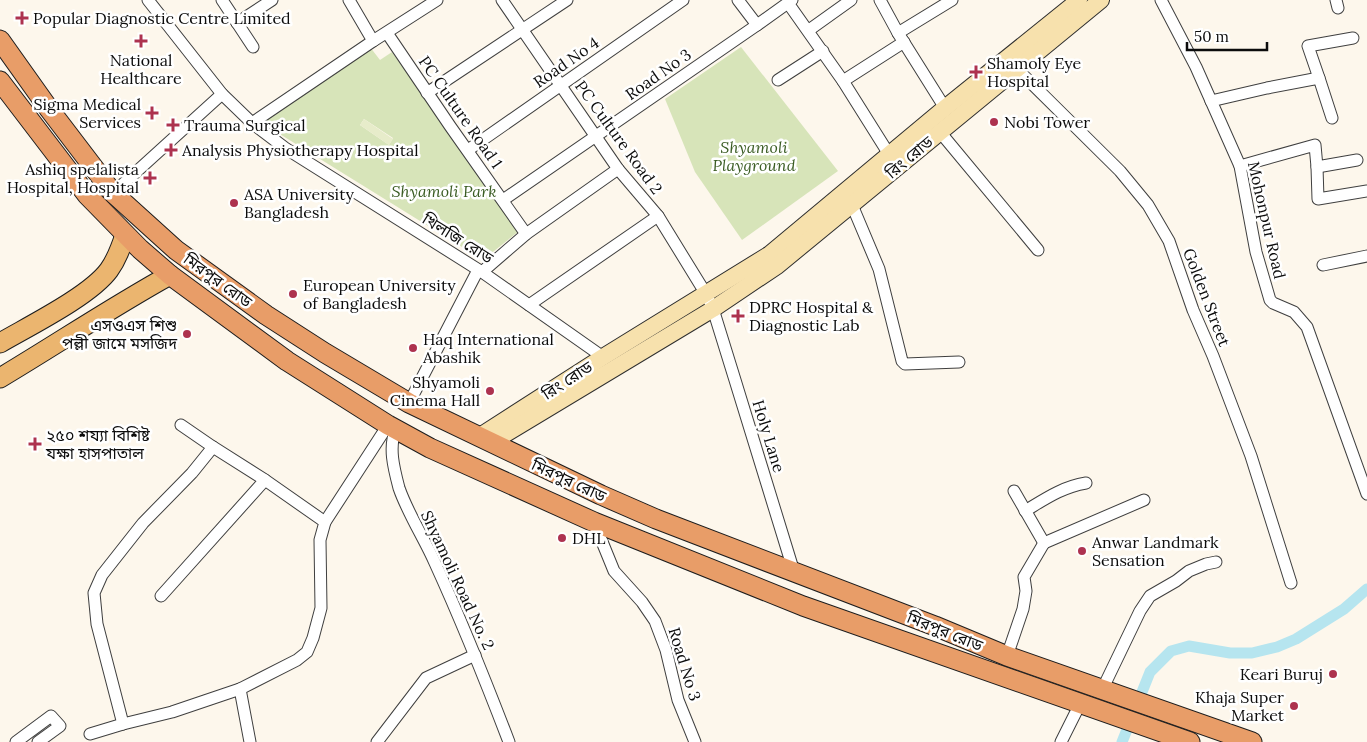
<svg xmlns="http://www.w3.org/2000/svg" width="1367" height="742" font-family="Lora,'Noto Sans Bengali',serif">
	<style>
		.green { fill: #d7e4b9; fill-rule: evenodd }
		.pitch { fill: #e7ecca }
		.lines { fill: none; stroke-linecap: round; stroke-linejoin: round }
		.canal { stroke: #b6e5ef; stroke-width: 11 }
		.minor-casing { stroke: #3f3f3f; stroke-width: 13 }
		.secondary-casing { stroke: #2e2e2e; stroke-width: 18 }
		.primary-casing { stroke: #1d1d1d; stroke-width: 21 }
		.trunk-casing { stroke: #1d1d1d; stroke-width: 21 }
		.minor { stroke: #fff; stroke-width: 11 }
		.secondary { stroke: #f7e1ad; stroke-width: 16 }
		.primary { stroke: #ebb56f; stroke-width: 19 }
		.trunk { stroke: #e89d68; stroke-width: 19 }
		.poi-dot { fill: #ad324f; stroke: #fff; stroke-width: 2 }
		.labels { text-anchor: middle; stroke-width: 5; stroke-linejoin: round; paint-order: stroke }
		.poi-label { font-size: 16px; fill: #0c0c0c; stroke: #fff; text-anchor: start }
		.street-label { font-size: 16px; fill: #0c0c0c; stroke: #fff }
		.park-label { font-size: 16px; font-style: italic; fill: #3a5c23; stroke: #fff }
	</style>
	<rect width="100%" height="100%" fill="#fdf7ec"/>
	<g class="green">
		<path d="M370 47 380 60 392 52 519 231 483 260 262 123ZM364 119 393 138 389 145 360 125Z"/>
		<polygon points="741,47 838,171 742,240 695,172 665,99"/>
	</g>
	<polygon class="pitch" points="364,119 393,139 389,145 360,125"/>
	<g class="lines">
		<polyline class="canal" points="1122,742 1150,672 1171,651 1189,646 1230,653 1252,653 1277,647 1296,639 1344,609 1367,589"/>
		<g class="minor-casing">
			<g id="minor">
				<polyline points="148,0 222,94 252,123 285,148 482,272 603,357"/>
				<polyline points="222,0 253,47"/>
				<polyline points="349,0 373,41"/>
				<polyline points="502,0 618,169 658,216 706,294 713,309 735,380 794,572"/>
				<polyline points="880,0 898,33 945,108"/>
				<polyline points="1161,0 1196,67 1240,166 1256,252 1270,300 1273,303 1294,312 1307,327 1367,494"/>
				<polyline points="1336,0 1338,8"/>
				<polyline points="788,3 843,81 892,159"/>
				<polyline points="237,23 272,0"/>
				<polyline points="757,25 792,0"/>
				<polyline points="809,30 851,0"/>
				<polyline points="387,33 450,126 526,234"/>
				<polyline points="898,33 952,0"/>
				<polyline points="1016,68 1120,171 1148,205 1169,241 1193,310 1213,356 1251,456 1291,583"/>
				<polyline points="1319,78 1308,46 1353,38"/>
				<polyline points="778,80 823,51"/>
				<polyline points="843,81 904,42"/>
				<polyline points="427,93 567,0"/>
				<polyline points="1211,101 1267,88 1319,78 1332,118"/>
				<polyline points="252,123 373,41 437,0"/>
				<polyline points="940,132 1038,250"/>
				<polyline points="468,150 683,0"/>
				<polyline points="1240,166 1315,145 1317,167 1357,160"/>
				<polyline points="1317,167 1318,199 1367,191"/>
				<polyline points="113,193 222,94"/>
				<polyline points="503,200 757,25 738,0"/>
				<polyline points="852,205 879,269 902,361 905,364 959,362"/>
				<polyline points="1323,265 1367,256"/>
				<polyline points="482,272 526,234 618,169"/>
				<polyline points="529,305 658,216"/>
				<polyline points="409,403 478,270"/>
				<path d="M396 429C388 447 394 469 399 488 408 514 424 538 435 563 462 622 486 682 509 742"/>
				<polyline points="1014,491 1044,543"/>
				<path d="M1025 511C1045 499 1062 487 1086 483"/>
				<polyline points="325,522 388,425"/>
				<polyline points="594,522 614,571 642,602 655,621 666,650 678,700 695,742"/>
				<polyline points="1044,543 1144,500"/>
				<polyline points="161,596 265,480"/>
				<polyline points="1007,656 1023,609 1026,591 1024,577 1044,543"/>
				<polyline points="240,689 250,742"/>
				<polyline points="1102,690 1140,611 1150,596 1176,581 1189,571 1206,564 1216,562"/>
				<polyline points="123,724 97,624 94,593 102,575 143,523 192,473 213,447"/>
				<polyline points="90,734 123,724 172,712 240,689 297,660 307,652 313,638 321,608 320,540 325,522 265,480 213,447 181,425"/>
				<polyline points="16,742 51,716 60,726 38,742"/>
				<polyline points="377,742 426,678 475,655"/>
				<polyline points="1061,742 1080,704"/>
			</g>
		</g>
		<g class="secondary-casing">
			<g id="secondary">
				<polyline points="480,436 603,357 770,254 945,108 1079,0"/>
				<polyline points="492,442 713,309 777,266 1101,0"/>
			</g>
		</g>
		<g class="primary-casing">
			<g id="primary">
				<path d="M0 343C29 326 90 296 109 270 117 259 121 247 125 235"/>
				<path d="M0 378C57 344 112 307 170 275"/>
			</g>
		</g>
		<g class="trunk-casing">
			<g id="trunk">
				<polyline points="0,40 49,109 113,193 176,250 266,315 325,353 409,403 601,495 656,519 935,626 1007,656 1252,742"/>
				<polyline points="0,81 87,195 140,249 170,275 287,361 388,425 430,448 594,522 803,606 1190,742"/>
			</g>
		</g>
		<use href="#minor" class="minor"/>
		<use href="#secondary" class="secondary"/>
		<use href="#primary" class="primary"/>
		<use href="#trunk" class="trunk"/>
	</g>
	<g class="poi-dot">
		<path d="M19.5 10.5h5v5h5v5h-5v5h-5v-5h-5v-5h5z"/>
		<path d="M138.5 33.5h5v5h5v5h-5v5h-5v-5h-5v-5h5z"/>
		<path d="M973.5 64.5h5v5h5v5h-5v5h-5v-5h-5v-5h5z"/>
		<path d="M149.5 105.5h5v5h5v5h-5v5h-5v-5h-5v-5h5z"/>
		<circle cx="994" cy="122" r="5"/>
		<path d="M170.5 117.5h5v5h5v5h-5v5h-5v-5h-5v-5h5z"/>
		<path d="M168.5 142.5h5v5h5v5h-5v5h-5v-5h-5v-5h5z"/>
		<path d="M147.5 170.5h5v5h5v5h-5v5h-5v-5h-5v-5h5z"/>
		<circle cx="234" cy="203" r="5"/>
		<circle cx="293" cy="294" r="5"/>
		<path d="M735.5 308.5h5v5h5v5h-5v5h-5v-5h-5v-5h5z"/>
		<circle cx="187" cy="334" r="5"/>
		<circle cx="413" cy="348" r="5"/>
		<circle cx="490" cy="391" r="5"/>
		<path d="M32.5 436.5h5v5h5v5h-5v5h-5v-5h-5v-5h5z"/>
		<circle cx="562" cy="538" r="5"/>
		<circle cx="1082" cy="551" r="5"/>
		<circle cx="1333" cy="674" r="5"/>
		<circle cx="1294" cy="706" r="5"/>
	</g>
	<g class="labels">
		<g class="poi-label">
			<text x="33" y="24">Popular Diagnostic Centre Limited</text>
			<text x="141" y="66" text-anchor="middle">National<tspan x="141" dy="18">Healthcare</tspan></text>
			<text x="987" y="69">Shamoly Eye<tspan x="987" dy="18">Hospital</tspan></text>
			<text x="141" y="110" text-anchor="end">Sigma Medical<tspan x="141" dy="18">Services</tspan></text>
			<text x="1004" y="128">Nobi Tower</text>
			<text x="184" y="131">Trauma Surgical</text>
			<text x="182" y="156">Analysis Physiotherapy Hospital</text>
			<text x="139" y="175" text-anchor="end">Ashiq spelalista<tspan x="139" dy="18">Hospital, Hospital</tspan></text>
			<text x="244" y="200">ASA University<tspan x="244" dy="18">Bangladesh</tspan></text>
			<text x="303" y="291">European University<tspan x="303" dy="18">of Bangladesh</tspan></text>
			<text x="749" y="313">DPRC Hospital &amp;<tspan x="749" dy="18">Diagnostic Lab</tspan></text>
			<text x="177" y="331" text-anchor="end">এসওএস শিশু<tspan x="177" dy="18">পল্লী জামে মসজিদ</tspan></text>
			<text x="423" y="345">Haq International<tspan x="423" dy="18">Abashik</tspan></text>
			<text x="480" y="388" text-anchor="end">Shyamoli<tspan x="480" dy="18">Cinema Hall</tspan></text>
			<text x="46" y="441">২৫০ শয্যা বিশিষ্ট<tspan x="46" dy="18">যক্ষা হাসপাতাল</tspan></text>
			<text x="572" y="544">DHL</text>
			<text x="1092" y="548">Anwar Landmark<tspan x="1092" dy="18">Sensation</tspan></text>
			<text x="1323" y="680" text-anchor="end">Keari Buruj</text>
			<text x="1284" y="703" text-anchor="end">Khaja Super<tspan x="1284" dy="18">Market</tspan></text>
		</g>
		<g class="street-label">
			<text transform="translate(566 62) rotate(-35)" y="6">Road No 4</text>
			<text transform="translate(658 74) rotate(-35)" y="6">Road No 3</text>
			<text transform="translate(461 112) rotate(55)" y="6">PC Culture Road 1</text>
			<text transform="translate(619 137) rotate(54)" y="6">PC Culture Road 2</text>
			<text transform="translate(909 157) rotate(-40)" y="6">রিং রোড</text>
			<text transform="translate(1267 220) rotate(77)" y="6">Mohonpur Road</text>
			<text transform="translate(458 238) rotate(32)" y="6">খিলজি রোড</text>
			<text transform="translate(218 280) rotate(36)" y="6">মিরপুর রোড</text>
			<text transform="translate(1207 297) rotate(69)" y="6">Golden Street</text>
			<text transform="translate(567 380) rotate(-33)" y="6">রিং রোড</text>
			<text transform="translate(769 436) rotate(73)" y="6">Holy Lane</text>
			<text transform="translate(569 480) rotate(25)" y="6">মিরপুর রোড</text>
			<text transform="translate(458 580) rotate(65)" y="6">Shyamoli Road No. 2</text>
			<text transform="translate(945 631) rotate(22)" y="6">মিরপুর রোড</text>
			<text transform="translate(685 664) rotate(73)" y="6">Road No 3</text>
		</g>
		<g class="park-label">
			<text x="754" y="153">Shyamoli<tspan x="754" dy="18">Playground</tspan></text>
			<text x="444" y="197">Shyamoli Park</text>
		</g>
	</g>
	<path d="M1187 42v8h80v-8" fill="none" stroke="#0c0c0c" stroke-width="2.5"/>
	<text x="1194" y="42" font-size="15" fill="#0c0c0c" stroke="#ffffff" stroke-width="4" paint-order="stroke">50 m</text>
</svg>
